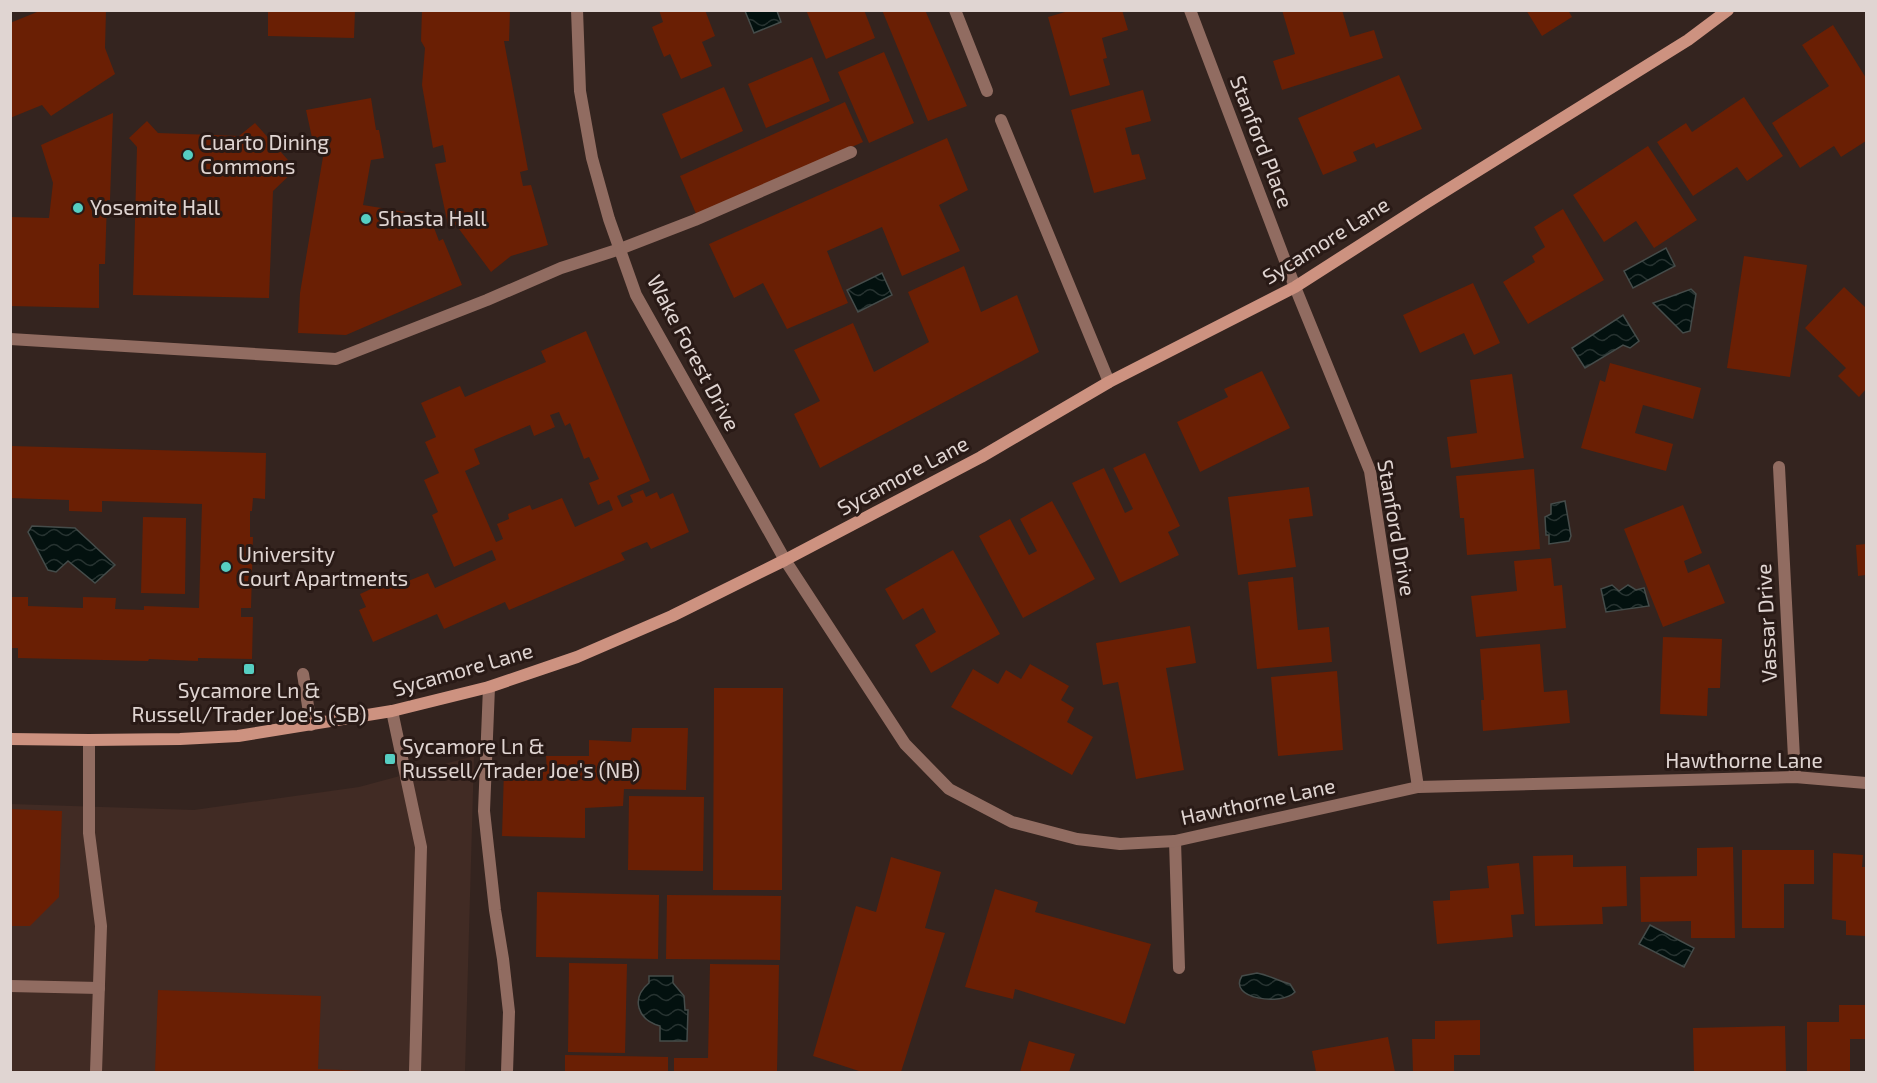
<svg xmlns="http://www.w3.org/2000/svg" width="1877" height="1083" font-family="'Exo 2',sans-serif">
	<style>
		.built { fill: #412b24 }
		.water { fill: url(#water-waves); stroke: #454c4a; stroke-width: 1.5 }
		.building { fill: #6a1f04; fill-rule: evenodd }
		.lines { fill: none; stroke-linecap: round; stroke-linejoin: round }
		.lane { stroke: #916c61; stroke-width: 12 }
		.street { stroke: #916c61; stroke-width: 12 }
		.secondary { stroke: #cd9280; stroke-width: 12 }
		.poi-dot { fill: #56cec2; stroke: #291a16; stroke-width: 2 }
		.labels { text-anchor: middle; stroke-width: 6; stroke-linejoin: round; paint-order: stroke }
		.street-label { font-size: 21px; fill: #e0d5d2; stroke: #291a16 }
		.poi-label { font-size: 21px; fill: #e0d5d2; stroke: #291a16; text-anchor: start }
	</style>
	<defs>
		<pattern id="water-waves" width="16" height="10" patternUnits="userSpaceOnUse" patternTransform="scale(1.5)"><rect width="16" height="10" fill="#03110f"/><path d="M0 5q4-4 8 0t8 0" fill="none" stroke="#273331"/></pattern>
	</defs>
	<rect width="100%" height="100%" fill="#34241f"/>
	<polygon class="built" points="474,756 465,1072 11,1072 11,804 194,810 359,787"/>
	<g class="water">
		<polygon points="745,11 777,11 781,22 754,33"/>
		<polygon points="1666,248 1675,266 1633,288 1624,271"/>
		<polygon points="882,273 892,295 858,312 847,290"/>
		<polygon points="1691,289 1696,294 1690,331 1683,333 1653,303"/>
		<polygon points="1623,315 1639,341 1630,348 1623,345 1585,368 1572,348"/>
		<polygon points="1565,501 1571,536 1569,541 1549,544 1549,535 1546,535 1545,517 1551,514 1551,504"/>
		<polygon points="32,526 75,528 115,565 95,583 68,561 56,572 48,570 28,532"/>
		<polygon points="1612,585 1619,591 1628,585 1636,590 1644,588 1649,606 1606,612 1601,589"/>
		<polygon points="1650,925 1694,948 1684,967 1639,944"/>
		<path d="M1257 973C1269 975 1278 981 1290 984L1295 992C1282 1006 1227 999 1242 976Z"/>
		<path d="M649 976H673V983L684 996 685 1010H688L687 1041H660V1026C638 1020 630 999 649 983Z"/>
	</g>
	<g class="building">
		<polygon points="42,10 106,10 105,48 115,74 51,116 42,105 10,118 10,23"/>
		<polygon points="268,10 355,10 354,38 268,36"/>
		<polygon points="422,10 510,10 509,41 504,41 528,170 520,172 523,186 531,185 548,245 511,256 491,272 456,225 448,225 435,164 446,162 443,145 433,148 422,85 425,48 421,41"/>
		<polygon points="659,10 705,10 715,36 702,42 712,66 681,79 670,54 664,57 652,27 663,22"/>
		<polygon points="806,10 864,10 875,38 826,59"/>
		<polygon points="882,10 925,10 967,106 928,121"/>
		<polygon points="1072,10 1122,10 1128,30 1102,38 1107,58 1103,59 1110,85 1070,96 1048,17"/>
		<polygon points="1282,10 1342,10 1350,37 1374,30 1383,58 1282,90 1273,61 1295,54"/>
		<polygon points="1526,10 1568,10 1572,17 1542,36"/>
		<polygon points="1833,25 1866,78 1866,141 1841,157 1834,146 1800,168 1772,123 1829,86 1802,45"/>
		<polygon points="884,52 914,123 869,143 838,72"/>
		<polygon points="812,57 830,101 766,128 748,84"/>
		<polygon points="1399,75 1422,129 1376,148 1374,143 1353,152 1357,161 1323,175 1298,118"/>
		<polygon points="724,87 743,131 681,159 662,114"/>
		<polygon points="1143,90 1151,121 1125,128 1132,155 1139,154 1146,179 1094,193 1071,110"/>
		<polygon points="1744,97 1783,156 1747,181 1737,167 1693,196 1657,142 1686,123 1692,132"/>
		<polygon points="371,98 376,130 379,130 384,158 371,160 363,205 418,214 425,229 433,225 439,241 443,239 462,285 346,335 298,333 300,293 325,145 314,147 306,110"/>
		<polygon points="845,102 863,142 697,216 680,176"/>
		<polygon points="113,113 110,200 107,200 105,264 99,264 99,308 10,306 10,217 49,218 53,183 41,145"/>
		<polygon points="147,121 158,133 239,136 255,123 296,169 273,191 269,298 133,295 137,147 129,138"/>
		<polygon points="947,138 968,190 939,205 960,251 902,276 882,227 827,251 848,303 787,329 763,283 734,298 709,244"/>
		<polygon points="1648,146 1697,220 1654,248 1636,221 1604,242 1573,195"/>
		<polygon points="1563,209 1604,280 1528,324 1503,282 1535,262 1532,256 1545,247 1534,227"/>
		<polygon points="1744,256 1807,265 1790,377 1727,368"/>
		<polygon points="964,266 981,312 1017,295 1039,352 820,468 794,414 820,401 794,350 853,323 874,372 929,342 908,292"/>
		<polygon points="1473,283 1500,343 1474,355 1464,333 1420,353 1403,315"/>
		<polygon points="1844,287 1866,308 1866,389 1859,397 1838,376 1846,368 1805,328"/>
		<path d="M586 331 650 481 617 496 622 507 633 502 630 495 643 490 646 497 657 492 660 499 673 493 689 532 651 549 647 542 621 553 625 560 509 610 505 602 444 629 437 614 373 642 359 610 366 607 360 594 395 578 398 585 428 573 435 588 496 560 492 550 454 567 432 515 438 512 424 480 439 473 425 442 436 437 421 403 460 386 465 397 546 362 541 351ZM559 412 565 426 570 423 584 459 589 457 599 479 589 483 598 505 609 500 613 510 575 527 562 498 532 510 530 505 508 514 509 519 497 524 503 539 496 542 465 471 480 464 474 449 530 425 534 436 555 427 550 415Z"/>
		<polygon points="1610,363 1701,388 1693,419 1643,405 1635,433 1673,444 1666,471 1581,448 1600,380 1605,382"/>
		<polygon points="1262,371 1290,428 1200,472 1177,422 1228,397 1224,389"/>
		<polygon points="1512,374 1524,458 1451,468 1447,437 1477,433 1470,380"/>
		<polygon points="10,446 266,453 265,499 253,498 252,511 250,511 250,537 253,537 251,608 241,608 241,617 253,617 252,659 198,658 198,661 149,659 148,661 18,658 18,648 10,648 10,597 28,597 28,606 83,608 83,597 116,598 115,609 144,610 144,606 199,608 202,504 102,501 102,512 69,511 69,500 10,498"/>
		<polygon points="1145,453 1180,526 1168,532 1179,555 1120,583 1072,483 1104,468 1125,513 1133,509 1113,468"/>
		<polygon points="1534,469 1540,549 1467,555 1464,518 1460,518 1456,476"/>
		<polygon points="1309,487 1313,516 1289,519 1296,567 1238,575 1228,497"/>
		<polygon points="1052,501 1095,579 1023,618 979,536 1010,519 1029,555 1037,551 1020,519"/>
		<polygon points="1683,505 1702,553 1684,561 1688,573 1709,564 1725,603 1663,627 1624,529"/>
		<polygon points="143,517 186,518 185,594 141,593"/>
		<polygon points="1866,544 1866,575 1858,576 1856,545"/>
		<polygon points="953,550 1000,634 931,673 915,645 936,632 923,608 903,620 885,589"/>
		<polygon points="1551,558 1554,586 1562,585 1566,628 1476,637 1471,596 1517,591 1514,561"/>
		<polygon points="1293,577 1298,630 1329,627 1332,662 1257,669 1248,582"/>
		<polygon points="1190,626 1196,663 1166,668 1184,770 1136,779 1118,682 1103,685 1096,643"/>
		<polygon points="1663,637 1722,639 1720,688 1708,688 1707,716 1660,714"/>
		<polygon points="1540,644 1544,692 1567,690 1570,723 1483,731 1481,700 1484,700 1480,649"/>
		<polygon points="1030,664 1069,686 1061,700 1074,708 1067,722 1093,737 1072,775 951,707 973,669 998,684 1006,670 1021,679"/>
		<polygon points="1337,671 1343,750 1278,756 1271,677"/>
		<polygon points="714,688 783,688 782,890 713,890"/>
		<polygon points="632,728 688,728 686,790 624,789 623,806 585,808 585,838 502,836 504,770 547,771 546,756 589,756 589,740 631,742"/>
		<polygon points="629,796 704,797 703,871 628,870"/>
		<polygon points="10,809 62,811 59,897 30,926 10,926"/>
		<polygon points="1733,847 1735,938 1691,938 1691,921 1641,922 1640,877 1697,876 1697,848"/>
		<polygon points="1742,850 1814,850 1814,884 1784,884 1784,928 1742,928"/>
		<polygon points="1833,853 1863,855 1862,867 1866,867 1866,936 1846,935 1846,921 1832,919"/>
		<polygon points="1573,855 1573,867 1626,866 1627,906 1602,907 1603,924 1535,926 1533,856"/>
		<polygon points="891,857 941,872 925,928 945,933 901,1072 862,1072 813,1056 856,906 876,912"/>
		<polygon points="1519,863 1524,914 1511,915 1513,937 1437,944 1433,901 1450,900 1450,891 1489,888 1487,866"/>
		<polygon points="995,889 1038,902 1035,912 1151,944 1125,1024 1015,989 1013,999 965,987"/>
		<polygon points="537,892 659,895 658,959 536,957"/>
		<polygon points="667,895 781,896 780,960 666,959"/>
		<polygon points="569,963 627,964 625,1053 568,1052"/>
		<polygon points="710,964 779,965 777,1072 674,1072 674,1058 708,1058"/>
		<polygon points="158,990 321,996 318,1069 365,1071 365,1072 155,1072"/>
		<polygon points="1839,1005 1866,1005 1866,1039 1850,1039 1850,1072 1807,1072 1807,1022 1839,1022"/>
		<polygon points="1480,1020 1480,1055 1454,1055 1454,1072 1413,1072 1412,1039 1435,1039 1435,1021"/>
		<polygon points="1785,1026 1786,1072 1694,1072 1693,1028"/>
		<polygon points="1388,1037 1395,1072 1316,1072 1312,1051"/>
		<polygon points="1029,1041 1075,1054 1069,1072 1020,1072"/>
		<polygon points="565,1055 668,1057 668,1072 565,1072"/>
	</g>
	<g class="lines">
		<g class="lane">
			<polyline points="955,10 987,91"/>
			<polyline points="1001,120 1109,382"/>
			<polyline points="10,339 336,359 487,300 561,268 620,249 695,220 851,152"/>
			<polyline points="303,674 311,725"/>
			<polyline points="489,687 484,811 495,910 503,959 509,1012 507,1072"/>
			<polyline points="392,711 421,847 415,1072"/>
			<polyline points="89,740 89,833 101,926 96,1072"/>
			<polyline points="1175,841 1179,968"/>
			<polyline points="10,986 99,988"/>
		</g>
		<g class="street">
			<polyline points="577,10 580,91 592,158 609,219 636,295 785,560 905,744 949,789 1012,822 1077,839 1120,844 1175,841 1418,787 1795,777 1866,783"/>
			<polyline points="1190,10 1295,287 1370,471 1418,787"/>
			<polyline points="1779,467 1795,777"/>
		</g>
		<polyline class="secondary" points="10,739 89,740 180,739 238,736 392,711 489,687 577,657 672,616 785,560 981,457 1109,382 1295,287 1426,203 1688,40 1728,10"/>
	</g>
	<g class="poi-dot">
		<circle cx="188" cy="155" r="6"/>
		<circle cx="78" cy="208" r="6"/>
		<circle cx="366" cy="219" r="6"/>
		<circle cx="226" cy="567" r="6"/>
		<rect x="243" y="663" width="12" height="12" rx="3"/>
		<rect x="384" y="753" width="12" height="12" rx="3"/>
	</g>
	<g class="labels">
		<g class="street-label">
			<text transform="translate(1261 142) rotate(69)" y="7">Stanford Place</text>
			<text transform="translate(1326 241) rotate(-32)" y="7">Sycamore Lane</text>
			<text transform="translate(693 353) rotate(62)" y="7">Wake Forest Drive</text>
			<text transform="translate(903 476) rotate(-28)" y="7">Sycamore Lane</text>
			<text transform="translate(1396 528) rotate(80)" y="7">Stanford Drive</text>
			<text transform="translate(1767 623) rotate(-93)" y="7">Vassar Drive</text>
			<text transform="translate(463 670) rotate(-16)" y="7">Sycamore Lane</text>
			<text x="1744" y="768">Hawthorne Lane</text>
			<text transform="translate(1258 802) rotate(-12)" y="7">Hawthorne Lane</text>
		</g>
		<g class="poi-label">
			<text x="200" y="150">Cuarto Dining<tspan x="200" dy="24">Commons</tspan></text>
			<text x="90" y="215">Yosemite Hall</text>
			<text x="378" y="226">Shasta Hall</text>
			<text x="238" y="562">University<tspan x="238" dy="24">Court Apartments</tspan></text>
			<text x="249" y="698" text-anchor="middle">Sycamore Ln &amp;<tspan x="249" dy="24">Russell/Trader Joe's (SB)</tspan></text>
			<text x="402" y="754">Sycamore Ln &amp;<tspan x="402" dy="24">Russell/Trader Joe's (NB)</tspan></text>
		</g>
	</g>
	<rect width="1877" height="1083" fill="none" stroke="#e0d5d2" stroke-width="24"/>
</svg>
